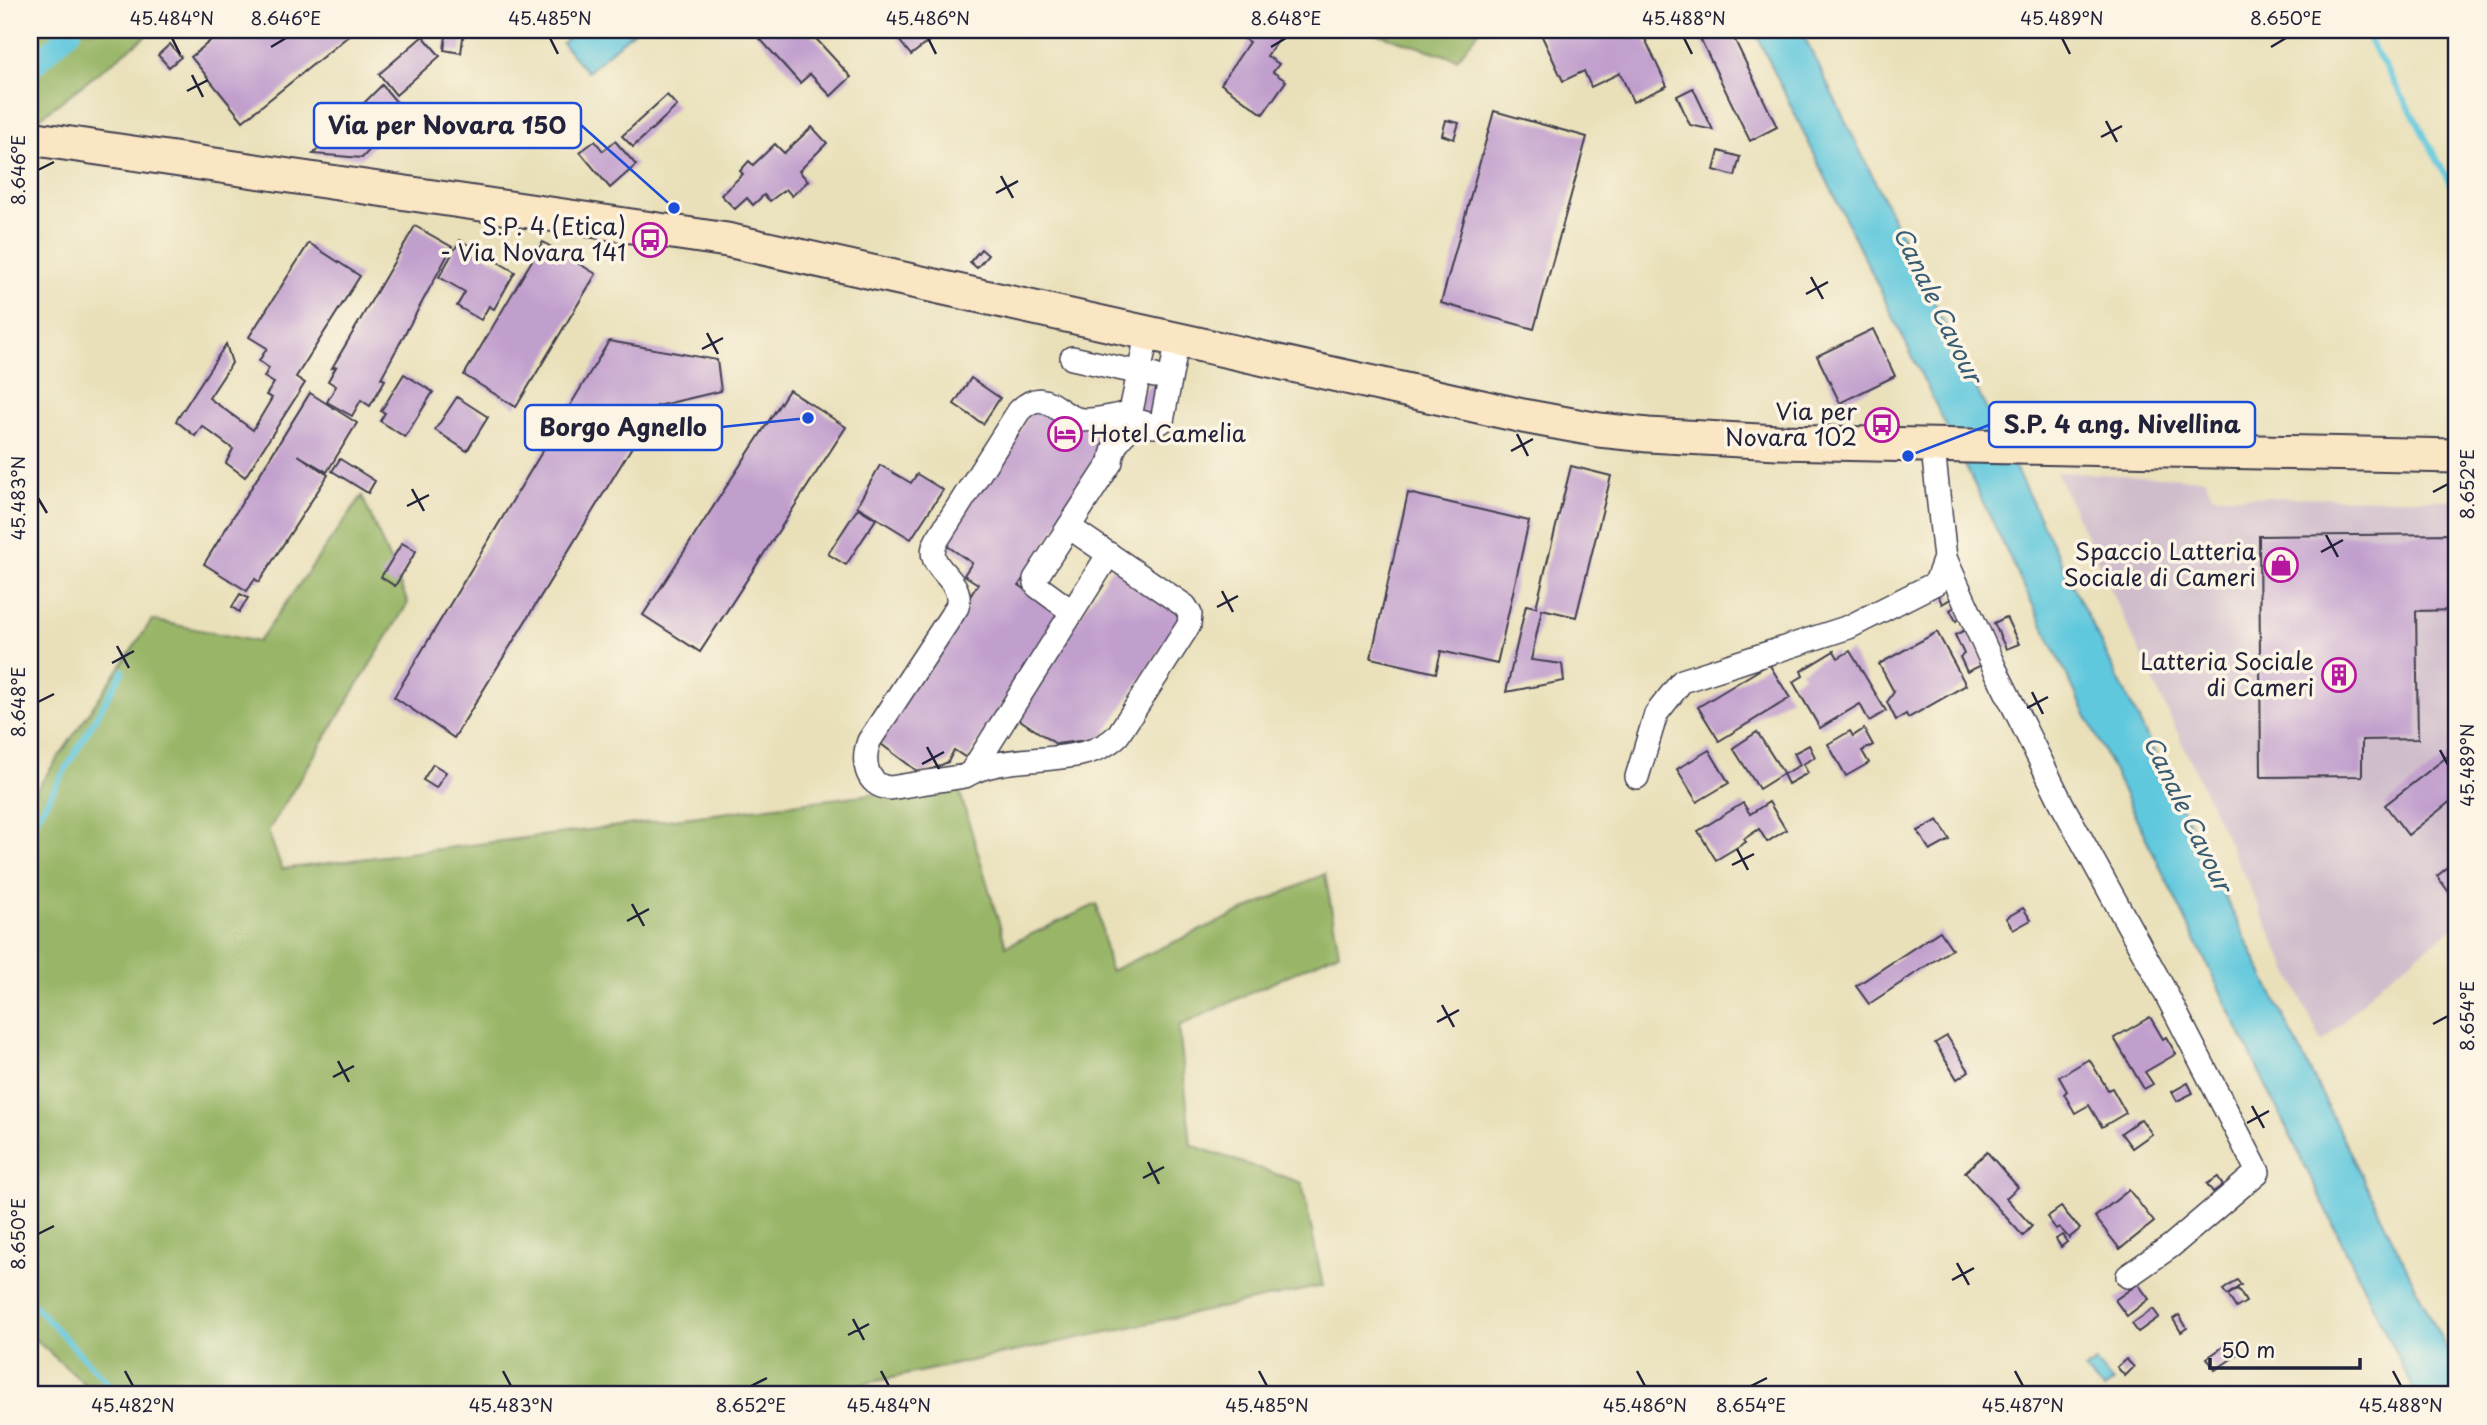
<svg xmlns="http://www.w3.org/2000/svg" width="2487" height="1425" font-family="'Playpen Sans',sans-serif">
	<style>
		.industrial { fill: #d0bdcc }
		.forest { fill: #99b668; stroke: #5e6c52; stroke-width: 2 }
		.water { fill: #61c8dd; stroke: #42758c; stroke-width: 2 }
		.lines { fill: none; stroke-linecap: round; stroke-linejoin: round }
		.stream { stroke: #61c8dd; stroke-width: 6 }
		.canal { stroke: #61c8dd; stroke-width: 21 }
		.building { fill: #c19fcd }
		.street-casing { stroke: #403e4e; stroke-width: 26 }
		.secondary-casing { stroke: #403e4e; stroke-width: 37 }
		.street { stroke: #fff; stroke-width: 23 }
		.secondary { stroke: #fbe6c4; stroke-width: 33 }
		.ticks { fill: none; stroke: #22223b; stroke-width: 2.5 }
		.labels { text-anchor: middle; stroke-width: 7; stroke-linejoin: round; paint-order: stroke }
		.poi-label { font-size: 23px; fill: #22223b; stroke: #fcf5e5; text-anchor: end }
		.water-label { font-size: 24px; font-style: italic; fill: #385c74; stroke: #fcf5e5 }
		.leader { fill: none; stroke: #1d4ed8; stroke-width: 2.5 }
		.callout-dot { fill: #1d4ed8; stroke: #fcf5e5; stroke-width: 2.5 }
		.callout { fill: #fcf5e5; stroke: #1d4ed8; stroke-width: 2.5 }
		.callout-label { font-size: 24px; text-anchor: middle; font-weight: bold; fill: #22223b }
		.neatline { fill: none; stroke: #22223b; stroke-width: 2.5 }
		.ticks-label { font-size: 18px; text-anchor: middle; fill: #22223b }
	</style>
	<rect width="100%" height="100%" fill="#fcf5e5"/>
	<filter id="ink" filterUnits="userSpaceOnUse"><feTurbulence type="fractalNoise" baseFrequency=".0143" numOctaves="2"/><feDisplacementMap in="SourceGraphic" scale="14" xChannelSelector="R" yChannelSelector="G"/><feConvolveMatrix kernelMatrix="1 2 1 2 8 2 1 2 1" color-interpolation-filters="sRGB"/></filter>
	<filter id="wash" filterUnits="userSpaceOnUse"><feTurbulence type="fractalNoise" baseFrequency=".00686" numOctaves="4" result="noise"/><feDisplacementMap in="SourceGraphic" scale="28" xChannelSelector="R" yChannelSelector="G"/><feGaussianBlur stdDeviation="1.57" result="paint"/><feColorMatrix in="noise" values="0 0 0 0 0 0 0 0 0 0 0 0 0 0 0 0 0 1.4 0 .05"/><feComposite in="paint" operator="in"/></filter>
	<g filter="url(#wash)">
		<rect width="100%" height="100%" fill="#e9e0ba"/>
		<polygon class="industrial" points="2056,472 2205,479 2213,496 2457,500 2457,925 2382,982 2322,1043"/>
		<g class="forest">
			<polygon points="33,30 154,30 33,123 30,121 30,35"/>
			<polygon points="1366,30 1480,30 1457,59"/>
			<polygon points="362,496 408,603 268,831 282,869 957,783 1006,946 1097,904 1110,971 1325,874 1339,952 1179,1026 1191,1145 1302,1183 1323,1286 811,1395 97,1395 30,1335 30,799 152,620 258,642"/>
		</g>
		<g class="water">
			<polygon points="578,30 635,30 587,72 562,43"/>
			<polygon points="1754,30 1801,30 2457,1371 2457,1395 2416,1395"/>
			<polygon points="2095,1362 2113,1382 2104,1390 2085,1370"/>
		</g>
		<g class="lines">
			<g class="stream">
				<polyline points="2154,30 2157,34 2163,30"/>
				<polyline points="2363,30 2415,118 2457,197"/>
				<polyline points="30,830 123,671"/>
				<polyline points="30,1301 119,1395"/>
			</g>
			<polyline class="canal" points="30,69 72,30"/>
		</g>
		<g id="blocks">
			<g class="building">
				<polygon points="219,30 356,30 243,121 191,57 221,32"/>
				<polygon points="447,30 464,30 461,53 444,50"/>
				<polygon points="752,30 808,30 851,77 831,96 810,74 800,83"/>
				<polygon points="901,30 935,30 938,34 911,55 895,35"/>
				<polygon points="1016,30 1031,30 1022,37"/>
				<polygon points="1248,30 1277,30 1282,33 1267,56 1279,64 1273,72 1286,81 1263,114 1221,84 1249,42 1243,38"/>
				<polygon points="1539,30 1641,30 1667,86 1633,102 1620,73 1591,87 1584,71 1563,81"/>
				<polygon points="1696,30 1730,30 1777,127 1750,141"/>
				<polygon points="423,36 440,56 396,95 379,74"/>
				<polygon points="170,44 181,57 169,67 158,55"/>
				<polygon points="382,85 405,112 362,158 313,154"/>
				<polygon points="1693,88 1713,130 1690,125 1677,96"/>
				<polygon points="667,95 677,106 633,147 622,136"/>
				<polygon points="1494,111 1587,137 1534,329 1441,303"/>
				<polygon points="1446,120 1459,123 1454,139 1442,135"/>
				<polygon points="812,127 827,143 799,171 808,181 792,196 786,189 770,201 764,195 753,205 747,198 735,209 721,195 743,174 740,171 749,161 753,165 775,144 784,153"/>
				<polygon points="595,141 603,151 615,141 636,165 610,188 580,152"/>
				<polygon points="1719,151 1740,157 1735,176 1714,170"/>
				<polygon points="415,226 452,247 381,378 385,380 370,406 361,400 352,416 327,402 336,386 328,381 336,367 332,368"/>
				<polygon points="460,240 515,272 494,309 489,306 481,320 457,306 465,292 439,277"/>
				<polygon points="543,242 596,274 516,407 464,375"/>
				<polygon points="309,243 360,276 296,377 305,383 245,477 226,463 233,449 202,426 195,436 176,421 226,344 232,363 209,398 253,430 272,398 266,395 274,383 264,377 269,368 259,361 267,348 249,337"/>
				<polygon points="981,249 988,255 977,268 970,262"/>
				<polygon points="1873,329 1895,376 1840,403 1817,356"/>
				<polygon points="609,341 717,360 721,391 657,406 454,738 394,697"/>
				<polygon points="404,374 433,392 405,437 380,421 385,413 381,411"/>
				<polygon points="971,378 1000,398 983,424 954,404"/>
				<polygon points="1151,385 1159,386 1156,413 1124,424 1146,388"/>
				<polygon points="789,390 846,427 700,652 643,615"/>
				<polygon points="310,393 357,423 327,472 298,455 328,475 259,582 255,579 247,591 204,564"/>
				<polygon points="457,397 488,417 467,451 435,430"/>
				<polygon points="1039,410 1123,422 1019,585 1059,613 968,759 954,750 948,762 921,774 877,741 978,584 964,575 972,563 943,543 1008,436 1016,439 1030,412 1035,414"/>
				<polygon points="340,459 375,481 368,493 332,471"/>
				<polygon points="880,465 911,483 917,474 943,490 911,539 857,506"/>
				<polygon points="1571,466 1611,476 1576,617 1542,609 1531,660 1562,664 1564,681 1506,692 1526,605 1536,607"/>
				<polygon points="1408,493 1529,521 1497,664 1441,651 1436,673 1371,658"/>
				<polygon points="858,508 876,519 846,565 828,554"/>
				<polygon points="2456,534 2457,610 2416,611 2418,739 2362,740 2362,776 2261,777 2259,536"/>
				<polygon points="402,543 416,551 395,586 381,577"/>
				<polygon points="1113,566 1184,613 1102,738 1056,744 1014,716"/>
				<polygon points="1948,589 1952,598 1942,604 1938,595"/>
				<polygon points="240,594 248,598 239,612 232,607"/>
				<polygon points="1957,606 1962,617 1956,621 1950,610"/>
				<polygon points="2006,617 2019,644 2006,649 1994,623"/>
				<polygon points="1967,629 1984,664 1967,672 1960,657 1964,654 1955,635"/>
				<polygon points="1937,632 1966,685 1908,718 1906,714 1896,720 1887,702 1894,692 1879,664"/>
				<polygon points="1834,651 1838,658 1850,651 1886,711 1869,721 1860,704 1820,728 1793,682 1803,676 1801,671"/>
				<polygon points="1769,664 1790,698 1719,741 1698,707"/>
				<polygon points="1864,729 1873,745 1862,751 1869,763 1846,776 1828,744 1850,731 1853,736"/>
				<polygon points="1757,732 1784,774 1800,765 1794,753 1809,745 1815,757 1803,764 1808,773 1788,784 1783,774 1759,789 1733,748"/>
				<polygon points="2457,749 2457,796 2408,835 2385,805"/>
				<polygon points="1709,750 1729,783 1697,802 1677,769"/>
				<polygon points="433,764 446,772 436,788 423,780"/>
				<polygon points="1769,802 1786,830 1767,842 1759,829 1744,839 1746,842 1716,860 1698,831 1743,803 1750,814"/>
				<polygon points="1938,820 1950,840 1930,851 1918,831"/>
				<polygon points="2457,860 2457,903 2437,876"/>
				<polygon points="2023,908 2031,920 2013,930 2006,918"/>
				<polygon points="1940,931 1952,949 1869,1004 1856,986"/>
				<polygon points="2150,1017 2163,1039 2166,1037 2176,1054 2145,1072 2153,1084 2144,1089 2114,1038"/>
				<polygon points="1947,1036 1969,1071 1957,1079 1935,1043"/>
				<polygon points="2089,1059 2108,1090 2112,1088 2126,1113 2102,1127 2089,1105 2075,1113 2064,1094 2067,1091 2059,1077"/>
				<polygon points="2188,1083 2193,1093 2177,1101 2172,1092"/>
				<polygon points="2141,1119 2152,1134 2132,1148 2121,1133"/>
				<polygon points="1987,1152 2018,1187 2006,1198 2032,1226 2023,1236 1965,1172"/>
				<polygon points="2218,1177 2223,1185 2213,1192 2207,1184"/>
				<polygon points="2129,1190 2154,1222 2120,1249 2095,1217"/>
				<polygon points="2061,1207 2080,1229 2069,1238 2059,1227 2056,1229 2047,1217"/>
				<polygon points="2062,1235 2067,1242 2061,1247 2056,1239"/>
				<polygon points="2237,1280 2241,1285 2227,1295 2223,1290"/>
				<polygon points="2138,1284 2149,1299 2127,1316 2115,1300"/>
				<polygon points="2238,1289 2246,1302 2236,1308 2228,1295"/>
				<polygon points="2153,1309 2159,1317 2138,1332 2132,1324"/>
				<polygon points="2179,1315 2187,1328 2181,1332 2173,1319"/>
				<polygon points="2232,1341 2240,1353 2215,1370 2207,1358"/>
				<polygon points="2126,1359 2134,1367 2125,1376 2117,1367"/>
			</g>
		</g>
	</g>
	<g filter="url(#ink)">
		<use href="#blocks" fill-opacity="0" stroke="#403e4e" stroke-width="2"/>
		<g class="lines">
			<g class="street-casing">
				<g id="street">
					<polyline points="1072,358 1155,376"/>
					<path d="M1069 527 1185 606 1190 614 1189 625 1118 735C1083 771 1008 749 965 776L890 788C865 786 862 760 869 741L957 607C966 576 920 569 937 540L1019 411C1045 386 1054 412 1077 419 1087 422 1123 416 1131 411L1148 331"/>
					<polyline points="1945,558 1995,669 2064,808 2163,988 2258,1172 2171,1246 2128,1276"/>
					<path d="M1071 611 1037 586 1035 579 1111 462C1112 443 1126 430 1141 422L1154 426 1162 421 1178 339"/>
					<polyline points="972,771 1109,554"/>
					<polyline points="1637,777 1656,714 1682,681 1849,627 1936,583 1945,558 1934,458 1928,445"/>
				</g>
			</g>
			<g class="secondary-casing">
				<polyline id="secondary" points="30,138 727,240 1523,416 1599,430 1648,435 1778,442 2457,456"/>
			</g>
			<use href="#street" class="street"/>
			<use href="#secondary" class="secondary"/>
		</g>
	</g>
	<path class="ticks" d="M172 38 180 54M550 38 558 54M928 38 936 54M1684 38 1692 54M2062 38 2070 54M271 47 286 38M1271 47 1286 38M2271 47 2286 38M192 75 203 97M187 91 208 80M2106 121 2117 142M2101 137 2122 126M38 170 54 162M1001 176 1013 198M996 193 1018 181M1811 277 1823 299M1806 294 1828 282M707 333 718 354M702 349 723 338M1517 434 1528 456M1511 451 1533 439M412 489 424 511M2433 492 2448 484M38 498 47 513M407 506 429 495M2326 535 2338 557M2321 552 2343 540M1222 591 1233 612M1217 607 1238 596M117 646 129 668M112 663 134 651M2032 692 2043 714M38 702 54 694M2027 708 2048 697M927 747 939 769M2440 750 2448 765M922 764 944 752M1737 849 1748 870M1732 865 1754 854M632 904 644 926M627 921 649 909M1442 1005 1454 1027M1437 1022 1459 1010M2433 1024 2448 1016M338 1061 349 1082M333 1077 354 1066M2252 1106 2264 1128M2247 1123 2269 1111M1148 1162 1159 1184M1143 1178 1164 1167M38 1234 54 1226M1957 1263 1969 1285M1952 1280 1974 1268M853 1319 864 1340M848 1335 869 1324M125 1371 133 1386M503 1371 511 1386M881 1371 889 1386M1259 1371 1267 1386M1637 1371 1645 1386M2015 1371 2023 1386M2393 1371 2401 1386M751 1386 767 1378M1751 1386 1767 1378"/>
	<defs>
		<g id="bus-ring" transform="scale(1.75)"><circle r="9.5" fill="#fcf5e5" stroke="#b5179e" stroke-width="1.5"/><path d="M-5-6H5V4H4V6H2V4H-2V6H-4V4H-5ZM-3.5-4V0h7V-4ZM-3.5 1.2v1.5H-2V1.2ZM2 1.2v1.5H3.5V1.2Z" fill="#b5179e"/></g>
		<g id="hotel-ring" transform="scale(1.75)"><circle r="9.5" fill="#fcf5e5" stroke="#b5179e" stroke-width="1.5"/><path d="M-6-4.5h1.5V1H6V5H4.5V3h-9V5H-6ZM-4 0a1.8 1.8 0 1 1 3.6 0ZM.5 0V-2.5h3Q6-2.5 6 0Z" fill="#b5179e"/></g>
		<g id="shop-ring" transform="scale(1.75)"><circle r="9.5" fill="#fcf5e5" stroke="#b5179e" stroke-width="1.5"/><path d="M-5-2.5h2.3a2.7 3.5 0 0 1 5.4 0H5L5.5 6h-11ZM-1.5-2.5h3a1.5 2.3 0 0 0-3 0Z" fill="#b5179e"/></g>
		<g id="building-ring" transform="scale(1.75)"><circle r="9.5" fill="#fcf5e5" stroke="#b5179e" stroke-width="1.5"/><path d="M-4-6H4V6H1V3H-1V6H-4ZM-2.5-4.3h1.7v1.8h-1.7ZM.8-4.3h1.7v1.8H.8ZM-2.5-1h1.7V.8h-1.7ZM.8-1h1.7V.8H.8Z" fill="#b5179e"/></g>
	</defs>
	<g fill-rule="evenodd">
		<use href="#bus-ring" x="650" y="240"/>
		<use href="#bus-ring" x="1882" y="425"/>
		<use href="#hotel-ring" x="1065" y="434"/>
		<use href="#shop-ring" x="2281" y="565"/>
		<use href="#building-ring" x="2339" y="675"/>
	</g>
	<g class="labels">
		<g class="poi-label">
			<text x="626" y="235">S.P. 4 (Etica)<tspan x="626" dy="26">- Via Novara 141</tspan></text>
			<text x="1857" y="420">Via per<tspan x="1857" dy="26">Novara 102</tspan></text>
			<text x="1090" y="442" text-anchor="start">Hotel Camelia</text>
			<text x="2256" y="560">Spaccio Latteria<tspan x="2256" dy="26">Sociale di Cameri</tspan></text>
			<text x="2314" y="670">Latteria Sociale<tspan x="2314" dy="26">di Cameri</tspan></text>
		</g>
		<g class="water-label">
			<text transform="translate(1937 305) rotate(64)" y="8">Canale Cavour</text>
			<text transform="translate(2187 814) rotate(64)" y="8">Canale Cavour</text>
		</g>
	</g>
	<path class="leader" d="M674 208L581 125M1908 456L1989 425M808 418L722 427"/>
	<g class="callout-dot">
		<circle cx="674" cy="208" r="7"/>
		<circle cx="1908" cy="456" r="7"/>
		<circle cx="808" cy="418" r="7"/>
	</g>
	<g class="callout">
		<rect x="314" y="103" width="267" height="45" rx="7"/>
		<rect x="1989" y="402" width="266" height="45" rx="7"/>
		<rect x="525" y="405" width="197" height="45" rx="7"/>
	</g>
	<g class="callout-label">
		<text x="447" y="134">Via per Novara 150</text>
		<text x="2122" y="433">S.P. 4 ang. Nivellina</text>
		<text x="623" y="436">Borgo Agnello</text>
	</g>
	<rect width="2487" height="1425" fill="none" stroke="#fcf5e5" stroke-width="77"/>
	<path d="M2210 1358v10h150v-10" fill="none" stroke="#22223b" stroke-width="3.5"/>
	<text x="2221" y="1358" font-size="21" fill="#22223b" stroke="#fcf5e5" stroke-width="5" paint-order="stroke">50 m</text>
	<rect x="38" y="38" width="2410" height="1348" class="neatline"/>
	<g class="ticks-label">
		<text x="172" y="25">45.484°N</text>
		<text x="286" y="25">8.646°E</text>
		<text x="550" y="25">45.485°N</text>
		<text x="928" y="25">45.486°N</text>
		<text x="1286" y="25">8.648°E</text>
		<text x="1684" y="25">45.488°N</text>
		<text x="2062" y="25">45.489°N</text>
		<text x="2286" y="25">8.650°E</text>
		<text transform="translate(19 170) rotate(-90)" y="6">8.646°E</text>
		<text transform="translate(2468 484) rotate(-90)" y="6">8.652°E</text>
		<text transform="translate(19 498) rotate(-90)" y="6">45.483°N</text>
		<text transform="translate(19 702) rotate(-90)" y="6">8.648°E</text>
		<text transform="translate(2468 765) rotate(-90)" y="6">45.489°N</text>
		<text transform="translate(2468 1016) rotate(-90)" y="6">8.654°E</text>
		<text transform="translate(19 1234) rotate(-90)" y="6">8.650°E</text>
		<text x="133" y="1412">45.482°N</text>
		<text x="511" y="1412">45.483°N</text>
		<text x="751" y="1412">8.652°E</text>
		<text x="889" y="1412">45.484°N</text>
		<text x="1267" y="1412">45.485°N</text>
		<text x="1645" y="1412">45.486°N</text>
		<text x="1751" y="1412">8.654°E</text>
		<text x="2023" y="1412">45.487°N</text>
		<text x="2401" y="1412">45.488°N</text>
	</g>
</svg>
